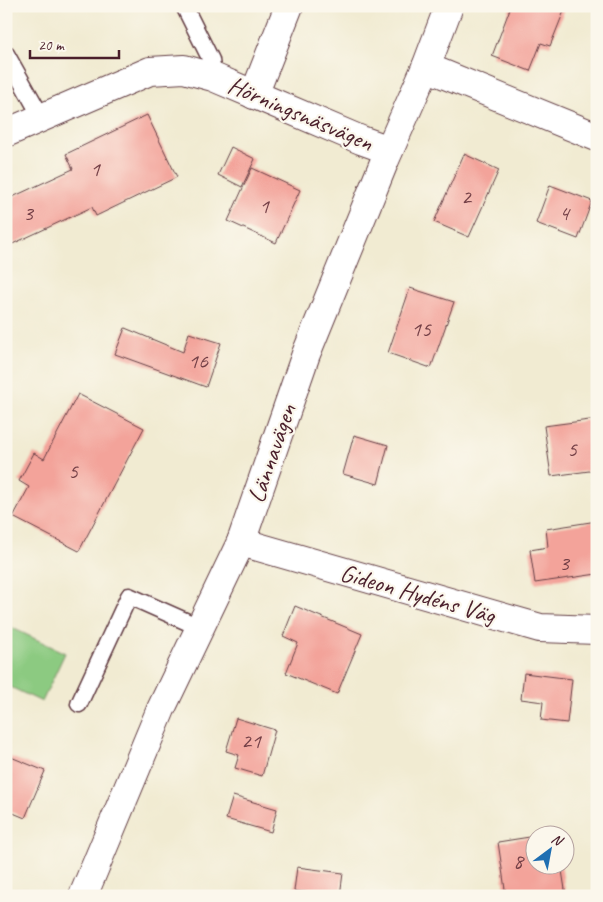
<svg xmlns="http://www.w3.org/2000/svg" width="603" height="902" font-family="Caveat,sans-serif">
	<style>
		.green { fill: #8cca81; stroke: #6b7456 }
		.building { fill: #f3a39a }
		.lines { fill: none; stroke-linecap: round; stroke-linejoin: round }
		.service-casing { stroke: #633e44; stroke-width: 19 }
		.minor-casing { stroke: #633e44; stroke-width: 30 }
		.service { stroke: #fff; stroke-width: 16 }
		.minor { stroke: #fff; stroke-width: 28 }
		.labels { text-anchor: middle; stroke-width: 4.5; stroke-linejoin: round; paint-order: stroke }
		.number-label { font-size: 22px; fill: #744047 }
		.street-label { font-size: 25px; fill: #4a1f2b; stroke: #fbf7ec }
	</style>
	<rect width="100%" height="100%" fill="#fbf7ec"/>
	<filter id="ink" filterUnits="userSpaceOnUse"><feTurbulence type="fractalNoise" baseFrequency=".02" numOctaves="2"/><feDisplacementMap in="SourceGraphic" scale="10" xChannelSelector="R" yChannelSelector="G"/><feConvolveMatrix kernelMatrix="1 2 1 2 8 2 1 2 1" color-interpolation-filters="sRGB"/></filter>
	<filter id="wash" filterUnits="userSpaceOnUse"><feTurbulence type="fractalNoise" baseFrequency=".0096" numOctaves="4" result="noise"/><feDisplacementMap in="SourceGraphic" scale="20" xChannelSelector="R" yChannelSelector="G"/><feGaussianBlur stdDeviation="1.12" result="paint"/><feColorMatrix in="noise" values="0 0 0 0 0 0 0 0 0 0 0 0 0 0 0 0 0 1.4 0 .05"/><feComposite in="paint" operator="in"/></filter>
	<g filter="url(#wash)">
		<rect width="100%" height="100%" fill="#f1ebd2"/>
		<polygon class="green" points="6,625 65,653 42,702 6,685"/>
		<g id="blocks">
			<g class="building">
				<polygon points="511,6 566,6 550,46 541,43 530,71 492,56"/>
				<polygon points="147,115 177,177 96,216 92,207 6,247 6,200 73,169 66,154"/>
				<polygon points="231,147 255,159 242,187 218,175"/>
				<polygon points="464,154 499,170 469,237 434,222"/>
				<polygon points="252,168 300,190 276,243 228,221"/>
				<polygon points="550,185 592,201 578,239 536,223"/>
				<polygon points="410,288 454,302 431,368 388,353"/>
				<polygon points="125,328 183,352 189,333 221,343 206,387 115,354"/>
				<polygon points="78,394 144,428 79,551 13,517 29,487 19,481 34,453 44,459"/>
				<polygon points="597,419 597,470 551,476 544,426"/>
				<polygon points="354,435 388,445 378,484 343,474"/>
				<polygon points="597,521 597,574 535,583 530,550 548,547 546,529"/>
				<polygon points="295,606 362,634 337,694 286,673 298,643 283,636"/>
				<polygon points="524,673 572,679 567,723 541,720 543,702 521,699"/>
				<polygon points="236,718 275,730 262,776 235,768 239,755 226,751"/>
				<polygon points="6,755 45,771 25,818 6,810"/>
				<polygon points="233,796 277,809 271,832 226,819"/>
				<polygon points="536,836 536,864 561,864 566,896 506,896 498,842"/>
				<polygon points="297,867 343,873 340,896 294,891"/>
			</g>
		</g>
	</g>
	<g filter="url(#ink)">
		<use href="#blocks" fill-opacity="0" stroke="#633e44" stroke-width="1"/>
		<g class="lines">
			<g class="service-casing">
				<g id="service">
					<polyline points="184,6 211,60 213,77"/>
					<polyline points="6,54 42,118"/>
					<polyline points="79,704 129,596 201,628"/>
				</g>
			</g>
			<g class="minor-casing">
				<g id="minor">
					<polyline points="426,67 597,137"/>
					<polyline points="254,95 289,6"/>
					<polyline points="6,133 150,71 184,69 213,77 361,140 389,150"/>
					<polyline points="241,542 540,628 597,630"/>
					<polyline points="83,896 161,709 241,542 306,354 385,160 426,67 449,6"/>
				</g>
			</g>
			<use href="#service" class="service"/>
			<use href="#minor" class="minor"/>
		</g>
	</g>
	<g class="labels">
		<g class="number-label">
			<text x="95" y="176">1</text>
			<text x="466" y="204">2</text>
			<text x="264" y="213">1</text>
			<text x="28" y="220">3</text>
			<text x="564" y="220">4</text>
			<text x="421" y="336">15</text>
			<text x="198" y="368">16</text>
			<text x="572" y="456">5</text>
			<text x="73" y="478">5</text>
			<text x="564" y="570">3</text>
			<text x="251" y="748">21</text>
			<text x="518" y="868">8</text>
		</g>
		<g class="street-label">
			<text transform="translate(301 113) rotate(23)" y="9">Hörningsnäsvägen</text>
			<text transform="translate(271 453) rotate(-71)" y="9">Lännavägen</text>
			<text transform="translate(418 593) rotate(16)" y="9">Gideon Hydéns Väg</text>
		</g>
	</g>
	<rect width="603" height="902" fill="none" stroke="#fbf7ec" stroke-width="25"/>
	<g transform="translate(550 850) rotate(32)"><circle r="24" fill="#fbf7ec" stroke="#b4a19f"/>
	<path d="M0-4L9 19L0 12L-9 19Z" fill="#1f6fb2"/>
	<text y="-8" font-size="14" font-weight="bold" text-anchor="middle" fill="#4a1f2b">N</text>
	</g>
	<path d="M30 50v8h89v-8" fill="none" stroke="#4a1f2b" stroke-width="2.5"/>
	<text x="38" y="50" font-size="15" fill="#4a1f2b" stroke="#fbf7ec" stroke-width="4" paint-order="stroke">20 m</text>
</svg>
